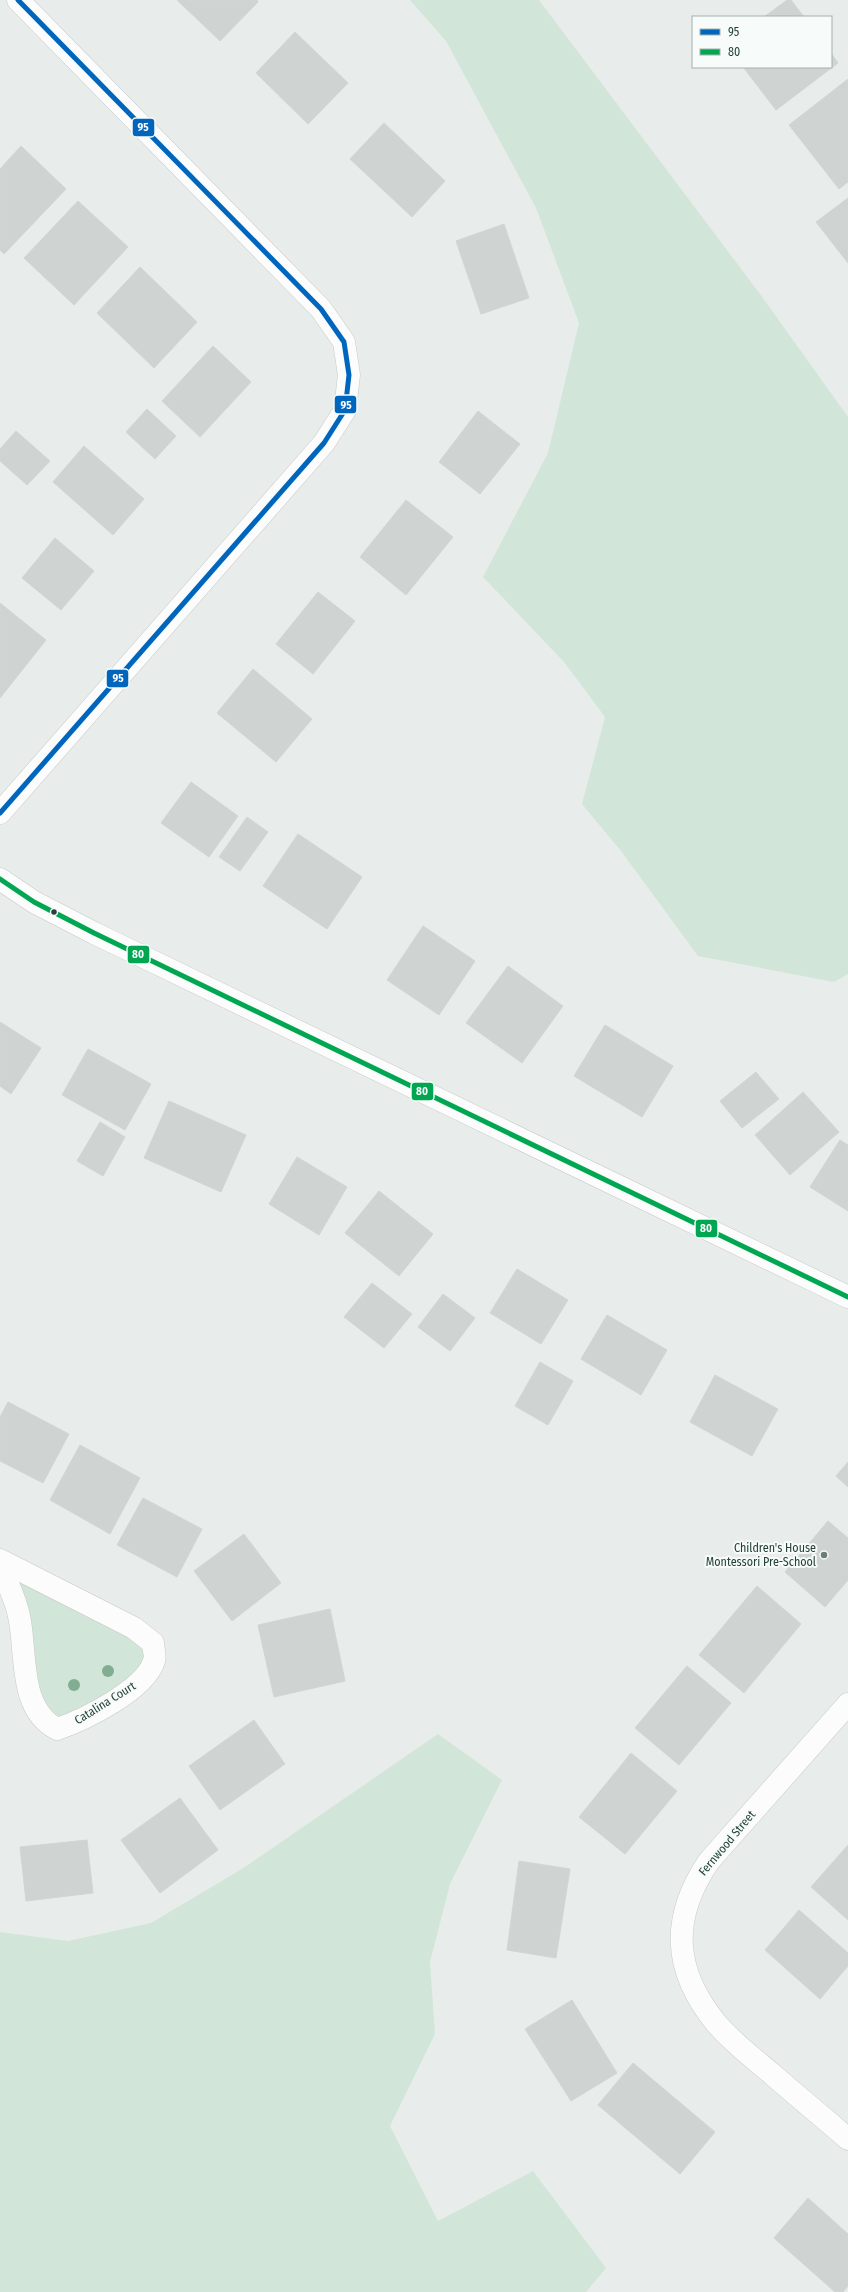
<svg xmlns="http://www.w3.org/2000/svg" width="848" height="2292" font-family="'Fira Sans Condensed',sans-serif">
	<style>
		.green { fill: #d1e6d8 }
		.building { fill: #cfd4d2; stroke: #d1d6d4 }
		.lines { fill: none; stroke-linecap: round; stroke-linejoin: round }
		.minor-casing { stroke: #c5cac8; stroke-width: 23 }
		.minor { stroke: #fcfcfc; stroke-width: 22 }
		.bus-1-casing { stroke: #f7fbf9; stroke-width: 8 }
		.bus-2-casing { stroke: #f7fbf9; stroke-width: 8 }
		.bus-1 { stroke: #0065bd; stroke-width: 5 }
		.bus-2 { stroke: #00a651; stroke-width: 5 }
		.tree { fill: #81ae93 }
		.bus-dot { fill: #24423a; stroke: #f7fbf9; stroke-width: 1.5 }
		.poi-dot { fill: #697e78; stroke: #f7fbf9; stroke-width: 1.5 }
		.labels { text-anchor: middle; stroke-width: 4; stroke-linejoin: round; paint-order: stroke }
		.poi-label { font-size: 12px; fill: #24423a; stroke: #f7fbf9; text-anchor: end }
		.street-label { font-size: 12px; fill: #24423a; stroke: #f7fbf9 }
		.line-badge { stroke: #f7fbf9; stroke-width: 1.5 }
		.badge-label { font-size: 11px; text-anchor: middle; font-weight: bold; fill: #fff }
	</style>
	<rect width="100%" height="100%" fill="#e8edeb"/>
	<g class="green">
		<polygon points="410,0 539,0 760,294 848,417 848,974 834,982 698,956 621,851 582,804 605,717 564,662 483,577 548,453 579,323 536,208 446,41"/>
		<polygon points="2,1563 132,1631 151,1660 121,1692 48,1721"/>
		<polygon points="438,1734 502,1780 450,1884 430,1962 435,2034 390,2126 438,2221 533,2171 606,2268 586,2292 0,2292 0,1932 68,1941 151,1923 245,1867"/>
	</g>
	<g class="building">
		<polygon points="177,0 257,0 258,2 220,41"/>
		<polygon points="787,0 791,0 804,17 764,17"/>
		<polygon points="295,32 348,83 308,124 256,73"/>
		<polygon points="831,53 838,63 776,110 743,67 831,67"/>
		<polygon points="848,79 848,182 839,189 789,125"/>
		<polygon points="384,123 445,181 412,217 350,159"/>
		<polygon points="21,146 66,189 4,254 0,250 0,169"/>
		<polygon points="848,198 848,263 816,222"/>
		<polygon points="78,201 128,247 74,305 24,258"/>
		<polygon points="504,224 529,298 481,314 456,241"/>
		<polygon points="140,267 197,322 154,368 97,313"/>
		<polygon points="213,346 251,382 200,437 162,401"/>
		<polygon points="147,409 176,436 155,459 126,432"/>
		<polygon points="478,411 520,444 480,494 439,462"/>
		<polygon points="16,431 50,461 27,485 0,461 0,449"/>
		<polygon points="84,446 144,499 113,535 53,482"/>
		<polygon points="406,500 453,537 406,595 360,557"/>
		<polygon points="55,538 94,571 61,610 22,578"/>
		<polygon points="318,592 355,621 313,674 276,644"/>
		<polygon points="0,603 46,640 0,698"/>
		<polygon points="253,669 312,719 276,762 217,713"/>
		<polygon points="191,782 238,816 209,857 161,823"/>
		<polygon points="247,817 268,832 240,871 219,857"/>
		<polygon points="298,834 362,877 327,929 263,886"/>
		<polygon points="423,926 475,961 439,1015 387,980"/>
		<polygon points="508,966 563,1006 522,1063 466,1023"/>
		<polygon points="0,1022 41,1048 11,1094 0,1086"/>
		<polygon points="605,1025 673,1066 642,1117 574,1076"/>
		<polygon points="88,1049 151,1084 125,1130 62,1095"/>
		<polygon points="756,1072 779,1099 742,1128 720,1101"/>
		<polygon points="803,1092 839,1132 790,1175 755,1135"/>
		<polygon points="169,1101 246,1135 221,1192 144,1158"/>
		<polygon points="100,1122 125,1137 103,1176 77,1161"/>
		<polygon points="840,1140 848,1145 848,1211 810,1187"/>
		<polygon points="297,1157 347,1187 319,1235 269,1204"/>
		<polygon points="379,1191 433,1234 399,1276 345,1233"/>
		<polygon points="517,1269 568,1300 541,1344 490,1313"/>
		<polygon points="372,1283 412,1314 384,1348 344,1317"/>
		<polygon points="443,1294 475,1318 450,1351 418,1327"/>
		<polygon points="607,1315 667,1350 641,1395 581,1359"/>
		<polygon points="540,1362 573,1381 548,1425 515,1406"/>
		<polygon points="715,1375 778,1409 752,1456 690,1422"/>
		<polygon points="8,1402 69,1434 43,1483 0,1461 0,1417"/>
		<polygon points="80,1445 140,1478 110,1534 50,1500"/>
		<polygon points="848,1462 848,1487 836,1476"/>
		<polygon points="143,1498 202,1529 177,1577 117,1545"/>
		<polygon points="828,1521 848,1538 848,1580 825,1607 785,1572"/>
		<polygon points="244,1534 281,1583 232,1621 194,1571"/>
		<polygon points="757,1586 801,1624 744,1693 699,1655"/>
		<polygon points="330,1609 345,1681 274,1697 258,1625"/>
		<polygon points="687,1666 731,1703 679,1765 635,1728"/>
		<polygon points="254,1720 285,1764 220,1810 189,1766"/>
		<polygon points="631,1753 677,1791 625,1854 579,1817"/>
		<polygon points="180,1798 218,1850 160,1893 121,1840"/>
		<polygon points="87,1840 93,1893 26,1901 20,1847"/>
		<polygon points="848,1845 848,1920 811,1887"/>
		<polygon points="519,1861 570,1869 556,1958 507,1950"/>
		<polygon points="799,1910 848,1953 848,1966 820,1999 765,1950"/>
		<polygon points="572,2000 617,2073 571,2101 525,2029"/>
		<polygon points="633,2063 715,2132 680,2174 598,2105"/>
		<polygon points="808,2198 848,2234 848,2286 843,2292 835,2292 774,2238"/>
	</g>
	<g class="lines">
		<g class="minor-casing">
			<g id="minor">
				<polyline points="0,813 324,443 345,410 349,375 344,342 321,309 18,0"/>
				<polyline points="0,879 34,902 94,933 848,1297"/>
				<path d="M0 1560 134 1628 153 1643C153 1648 156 1656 154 1661 145 1690 84 1720 57 1729 18 1709 27 1653 19 1616 16 1599 6 1581 0 1564"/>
				<path d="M848 1704 709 1861C671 1917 672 1969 716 2023 732 2042 753 2058 772 2074 797 2096 823 2117 848 2139"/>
			</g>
		</g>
		<use href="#minor" class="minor"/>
		<g class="bus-1-casing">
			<polyline id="bus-1" points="0,813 324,443 345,410 349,375 344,342 321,309 18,0"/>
		</g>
		<g class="bus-2-casing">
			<polyline id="bus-2" points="0,879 34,902 94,933 848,1297"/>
		</g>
		<use href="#bus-1" class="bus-1"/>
		<use href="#bus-2" class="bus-2"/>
	</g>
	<g class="tree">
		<circle cx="108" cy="1671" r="6"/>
		<circle cx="74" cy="1685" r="6"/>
	</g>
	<circle class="bus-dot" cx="54" cy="912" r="3.5"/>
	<circle class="poi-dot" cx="824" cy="1555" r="4"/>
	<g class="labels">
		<g class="poi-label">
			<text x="816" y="1552">Children's House<tspan x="816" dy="14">Montessori Pre-School</tspan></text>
		</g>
		<g class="street-label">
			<text transform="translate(105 1703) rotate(-32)" y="4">Catalina Court</text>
			<text transform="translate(727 1843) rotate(-50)" y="4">Fernwood Street</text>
		</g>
	</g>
	<g class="line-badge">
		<rect x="132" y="118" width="23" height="19" rx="4" fill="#0065bd"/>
		<rect x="334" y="395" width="23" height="19" rx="4" fill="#0065bd"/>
		<rect x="106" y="669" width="23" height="19" rx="4" fill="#0065bd"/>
		<rect x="127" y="945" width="23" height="19" rx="4" fill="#00a651"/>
		<rect x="411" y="1082" width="23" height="19" rx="4" fill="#00a651"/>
		<rect x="695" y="1219" width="23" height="19" rx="4" fill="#00a651"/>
	</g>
	<g class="badge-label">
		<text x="143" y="131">95</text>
		<text x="346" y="409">95</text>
		<text x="118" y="682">95</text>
		<text x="138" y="958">80</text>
		<text x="422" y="1095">80</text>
		<text x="706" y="1232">80</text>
	</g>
	<rect x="692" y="16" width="140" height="52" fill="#f7fbf9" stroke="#a3b1ad"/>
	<rect x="700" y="29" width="20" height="6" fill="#0065bd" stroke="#a3b1ad"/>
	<text x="728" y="36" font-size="12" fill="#24423a">95</text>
	<rect x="700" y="49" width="20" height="6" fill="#00a651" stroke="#a3b1ad"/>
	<text x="728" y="56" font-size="12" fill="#24423a">80</text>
</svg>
